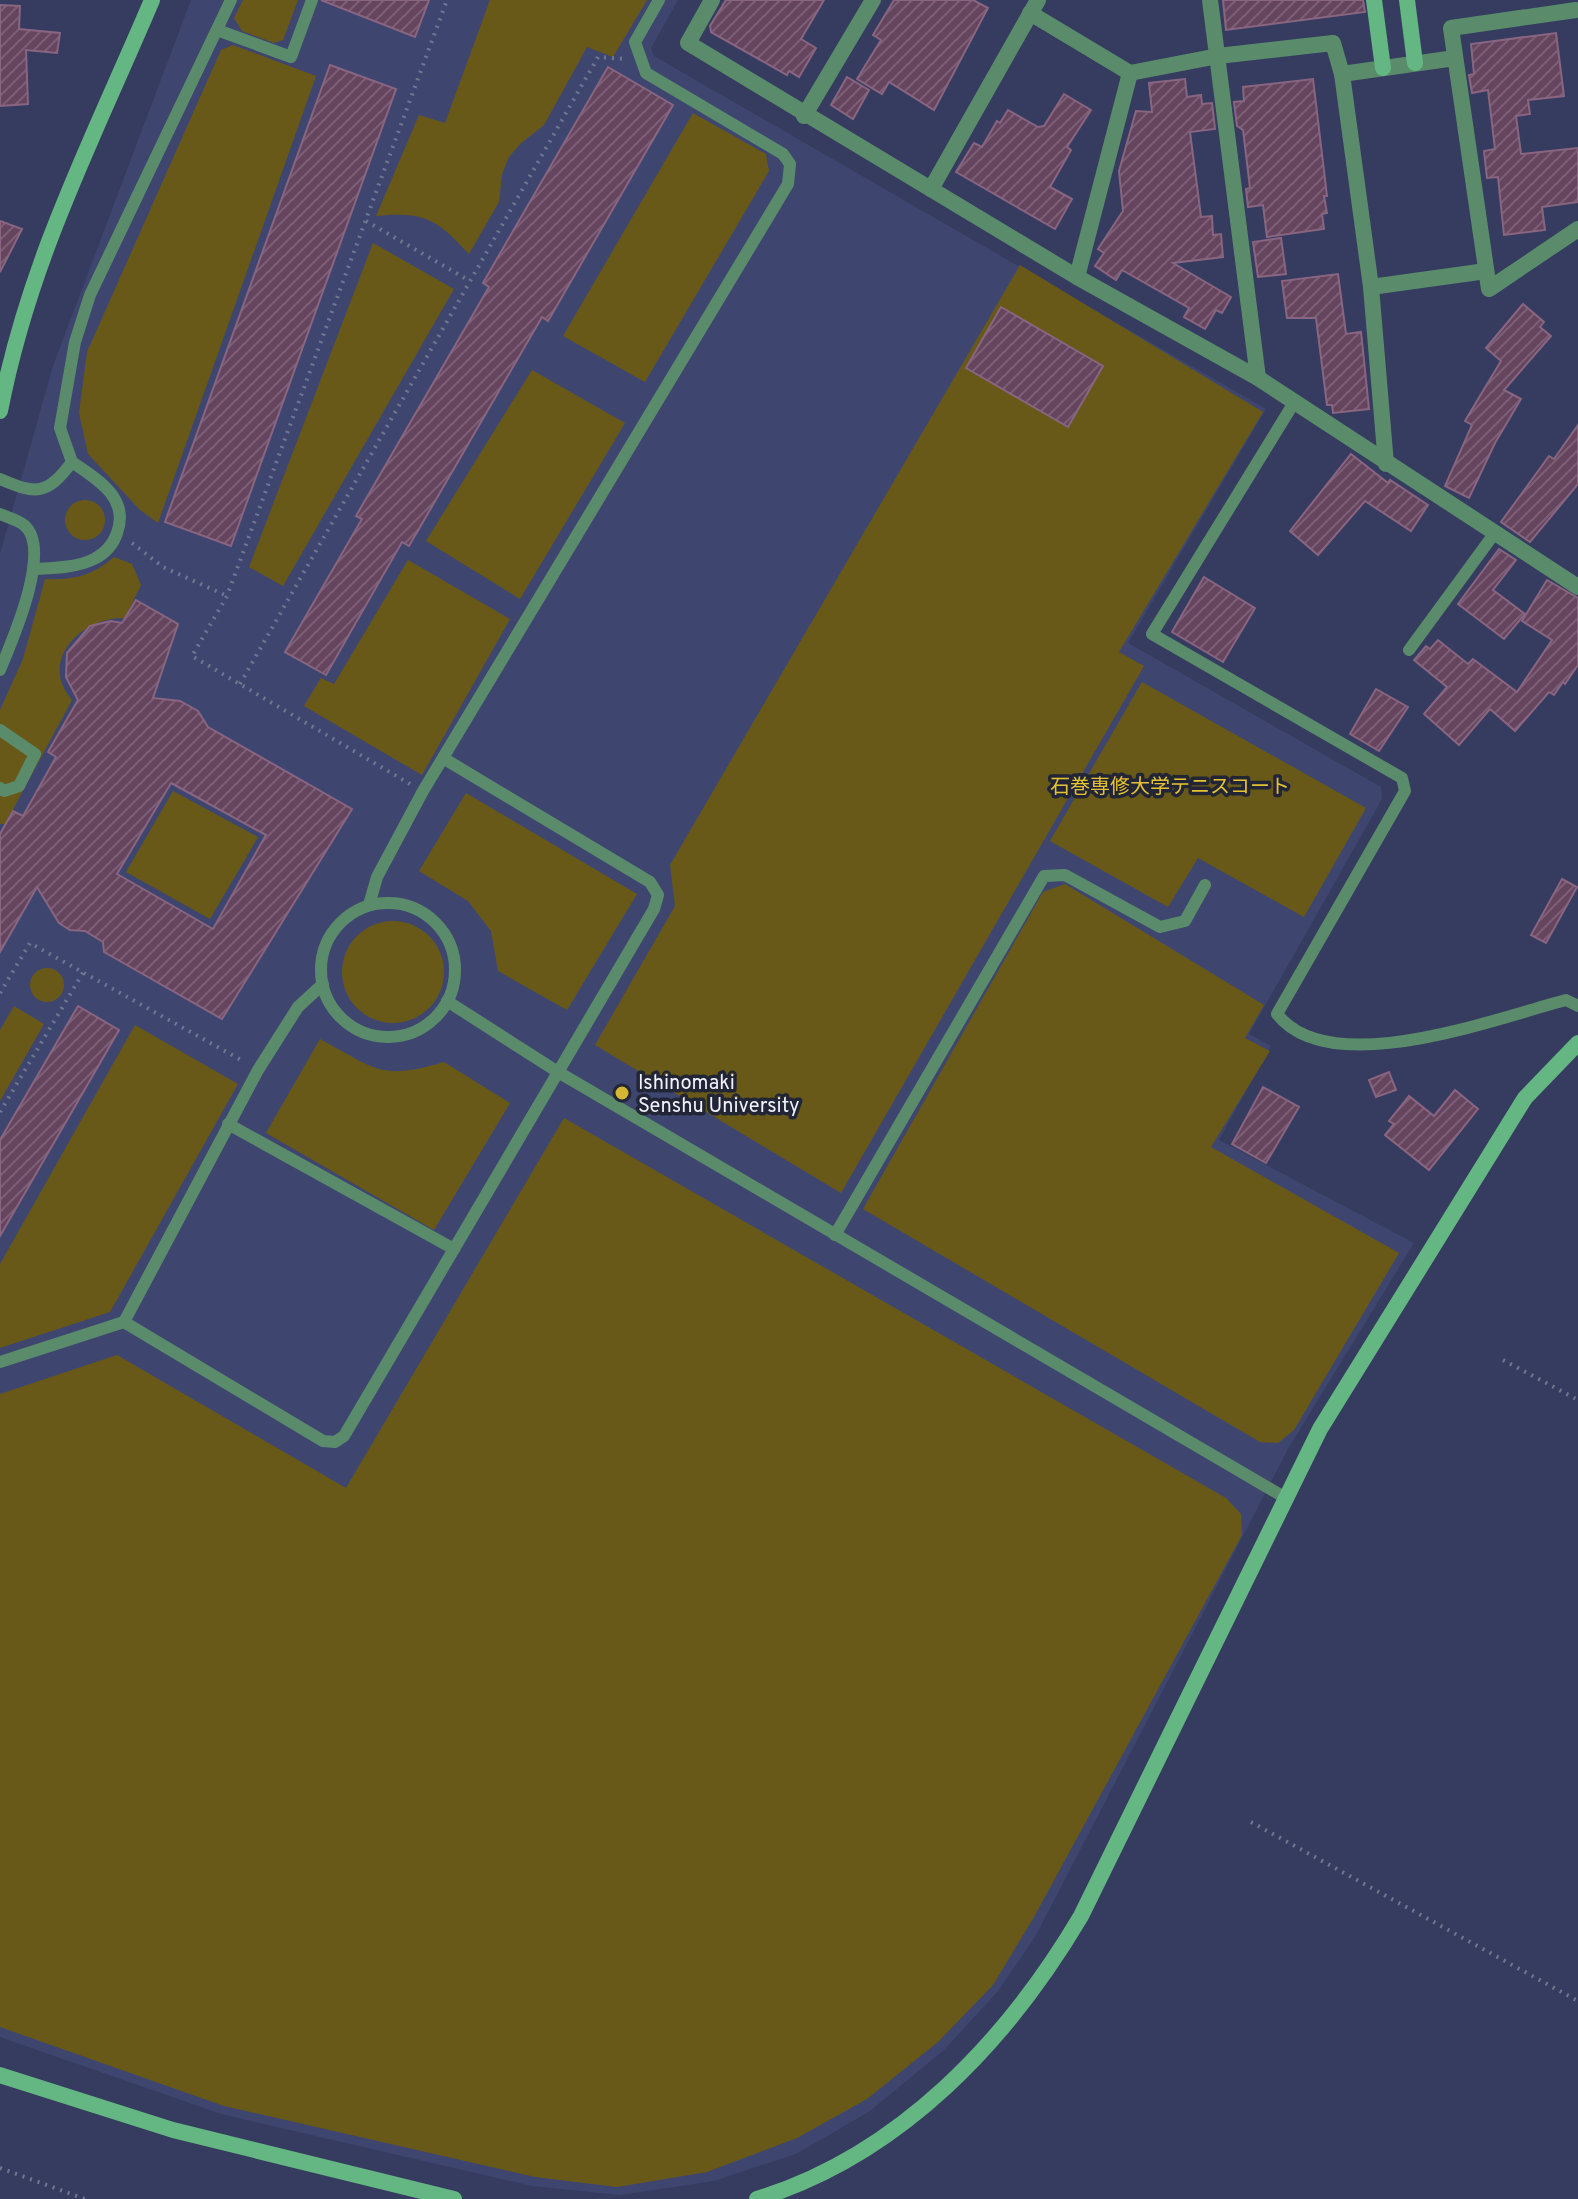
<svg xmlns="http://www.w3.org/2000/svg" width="1578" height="2199" font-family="Overpass,'Noto Sans JP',sans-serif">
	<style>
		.built { fill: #3e4670 }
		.green { fill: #695919 }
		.building { fill: url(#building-hatch); stroke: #896581; stroke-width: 2; fill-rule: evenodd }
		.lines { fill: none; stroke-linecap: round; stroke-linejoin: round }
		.path { stroke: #717691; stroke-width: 4; stroke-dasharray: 2 6; stroke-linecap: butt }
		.lane { stroke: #5a8c6b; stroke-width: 12 }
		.street { stroke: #5a8c6b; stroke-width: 16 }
		.secondary { stroke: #64b682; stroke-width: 16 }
		.poi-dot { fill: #d5b534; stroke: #212535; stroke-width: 3 }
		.labels { text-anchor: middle; stroke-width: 7; stroke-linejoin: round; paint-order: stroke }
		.park-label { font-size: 20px; fill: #e5c231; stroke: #212535 }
		.poi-label { font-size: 20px; fill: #f1f3fc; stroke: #212535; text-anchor: start }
	</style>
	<defs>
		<pattern id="building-hatch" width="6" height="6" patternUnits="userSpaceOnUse" patternTransform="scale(2)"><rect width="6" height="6" fill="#65445e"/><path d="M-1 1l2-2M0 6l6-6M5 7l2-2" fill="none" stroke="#7c5f76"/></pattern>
	</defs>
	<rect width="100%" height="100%" fill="#353c5f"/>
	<polygon class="built" points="191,0 678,0 651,48 654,56 1266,409 1128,643 1381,787 1382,799 1249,1034 1271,1046 1219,1140 1414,1243 1288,1449 1035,1937 998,1991 945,2049 870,2111 798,2153 714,2181 620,2195 532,2186 221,2114 0,2037 0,554 53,366"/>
	<g class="green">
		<polygon points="243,0 298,0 283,40 274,43 242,31 234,18"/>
		<path d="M490 0H647L613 57 587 47 544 125 520 144 509 157 502 174 499 202 469 254C437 219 424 211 376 216L419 115 445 123Z"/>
		<polygon points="233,45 316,76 158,523 140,510 88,454 79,413 87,352 221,50"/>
		<polygon points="693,113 766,154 769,171 645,382 563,336"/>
		<polygon points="373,243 454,289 283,586 249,567"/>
		<polygon points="1020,265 1263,412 1119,652 1144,666 841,1193 595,1045 675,906 670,865"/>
		<polygon points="532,370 625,423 520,599 426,541"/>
		<circle cx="85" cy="520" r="20"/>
		<path d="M114 557 132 564 141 585 125 618C83 616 37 660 72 700L5 824H0V710L23 659 45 579C74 580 92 576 114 557Z"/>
		<polygon points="408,560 510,619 422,775 304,706 321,678 334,684"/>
		<polygon points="1142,682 1366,808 1304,917 1198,858 1168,907 1050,841"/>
		<polygon points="173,791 258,837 210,919 126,872"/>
		<polygon points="466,793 637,894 567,1010 498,971 491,931 468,901 419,871"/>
		<polygon points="1065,884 1264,1005 1245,1038 1270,1051 1211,1147 1399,1253 1294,1430 1278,1443 1260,1442 863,1209 1043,892"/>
		<circle cx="393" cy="972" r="51"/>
		<circle cx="47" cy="985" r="17"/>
		<polygon points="14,1006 44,1024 0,1101 0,1030"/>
		<polygon points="135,1025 238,1084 110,1312 0,1348 0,1264"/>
		<path d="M320 1039C376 1069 380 1081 444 1062L510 1103 434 1230 266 1133Z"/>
		<polygon points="564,1118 1226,1498 1241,1514 1242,1535 1034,1917 993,1985 938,2042 867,2099 797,2138 707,2172 617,2187 535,2177 224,2106 0,2027 0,1394 117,1355 346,1488"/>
	</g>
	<g class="building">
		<polygon points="321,0 429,0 415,37"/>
		<polygon points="726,0 824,0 801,39 816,48 799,77 789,71 787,75 711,32 710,26"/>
		<polygon points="894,0 973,0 988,8 934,110 889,82 882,94 857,79 881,40 873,35"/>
		<polygon points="1223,0 1363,0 1365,12 1226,30"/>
		<polygon points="0,5 20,6 19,29 60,33 57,53 26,50 28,104 0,106"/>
		<polygon points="1556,33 1564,96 1528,100 1530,114 1516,116 1521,154 1578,148 1578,202 1542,207 1545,230 1504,235 1498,177 1487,178 1484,151 1495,149 1488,90 1472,93 1469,75 1474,74 1471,44"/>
		<polygon points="330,65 396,89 231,546 165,522"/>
		<polygon points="608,67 673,105 548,321 542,317 409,546 402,542 326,675 285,652 362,519 356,516 489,287 483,283"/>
		<polygon points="847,77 869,90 853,119 831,105"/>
		<polygon points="1185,79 1187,97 1201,95 1202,104 1212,103 1215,129 1190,132 1201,217 1212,216 1213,235 1221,234 1223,257 1173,263 1231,297 1222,313 1216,310 1205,329 1184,317 1189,308 1122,270 1116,280 1095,266 1104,253 1098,249 1123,211 1119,171 1136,111 1152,112 1149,83"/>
		<polygon points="1313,79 1327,196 1324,196 1327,213 1322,214 1324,229 1267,237 1263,205 1248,207 1246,189 1250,188 1243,130 1237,126 1234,102 1244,101 1243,87"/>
		<polygon points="1064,94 1091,110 1067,147 1071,150 1050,187 1072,199 1055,229 956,172 974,143 982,147 997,121 1000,123 1008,110 1038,127 1044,126"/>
		<polygon points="0,221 22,229 0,272"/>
		<polygon points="1281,238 1286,274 1258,277 1253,242"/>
		<polygon points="1338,274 1346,334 1361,332 1369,409 1333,413 1332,405 1327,405 1316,318 1287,318 1282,281"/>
		<polygon points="1523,304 1544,322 1540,327 1551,336 1504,390 1521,399 1495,443 1469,498 1445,486 1472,425 1465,421 1501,361 1486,348"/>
		<polygon points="1001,307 1103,366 1068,427 966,368"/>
		<polygon points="1578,425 1578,484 1530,542 1501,522 1549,456 1554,459"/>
		<polygon points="1351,454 1388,483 1390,480 1428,505 1411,531 1365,501 1318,555 1290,531"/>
		<polygon points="1499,549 1516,560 1493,590 1525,614 1504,639 1458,604"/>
		<polygon points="1204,577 1255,608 1223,662 1172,632"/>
		<polygon points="1547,580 1578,598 1578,665 1565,684 1563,682 1554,695 1549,692 1515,731 1490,709 1459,745 1424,714 1447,687 1414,660 1426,646 1430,649 1438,640 1468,664 1473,659 1517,692 1552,640 1522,621"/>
		<path d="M136 600 178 624 153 698 180 701 198 711 208 727 352 809 222 1019 104 952 103 942 85 931 70 930 59 923 37 887 0 952V834L13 811 23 816 56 757 48 752 78 700 66 677 67 653 90 626 111 621 122 623ZM171 783 266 835 213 929 117 874Z"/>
		<polygon points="1376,689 1408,707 1379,751 1350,734"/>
		<polygon points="1562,879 1577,887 1546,943 1531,935"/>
		<polygon points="78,1006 119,1030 0,1236 0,1140"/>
		<polygon points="1389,1072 1396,1090 1376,1097 1369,1080"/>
		<polygon points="1263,1087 1299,1107 1266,1163 1232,1144"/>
		<polygon points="1455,1090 1478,1109 1429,1170 1385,1135 1394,1124 1389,1121 1409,1096 1434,1116"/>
	</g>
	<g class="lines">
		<g class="path">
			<polyline points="366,221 470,281"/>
			<polyline points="132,543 163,567 227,596"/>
			<polyline points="240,684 598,57 625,59"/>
			<polyline points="410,784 192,656 227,596 447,0"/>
			<polyline points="0,993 30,943 243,1061"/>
			<polyline points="0,1112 84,971"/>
			<polyline points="1503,1360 1578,1400"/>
			<polyline points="1251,1822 1578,2001"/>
			<polyline points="0,2168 85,2199"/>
		</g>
		<g class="lane">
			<polyline points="217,30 291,57 312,0"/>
			<path d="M1295 401 1152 634 1402 778 1405 791 1277 1014C1330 1082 1496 1018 1566 1000L1578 1006"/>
			<path d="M0 479C37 495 47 495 72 462L60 428 75 342 90 295 231 0"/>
			<path d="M0 514C7 517 18 520 24 525 53 549 12 641 0 670"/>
			<path d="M33 569C52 568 76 568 94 559 106 553 113 545 117 533 130 498 97 479 72 462"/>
			<polyline points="1409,650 1494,534"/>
			<polyline points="0,730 35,754 19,786 4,791 0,788"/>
			<circle cx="388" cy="970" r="67"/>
			<polyline points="369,905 377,877 423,791 788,184 790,164 783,154 646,73 635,42 659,0"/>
			<polyline points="447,1001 558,1072 1284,1497"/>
			<polyline points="228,1124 454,1249"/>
			<polyline points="835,1235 1044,876 1065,875 1160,927 1185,921 1205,885"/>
			<polyline points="124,1322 258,1070 298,1007 323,984"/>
			<polyline points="0,1362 124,1322 323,1441 335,1442 344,1436 654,909 658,895 650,882 443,758"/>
		</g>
		<g class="street">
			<polyline points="712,0 688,43 1077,277 1258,378 1578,587"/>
			<polyline points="1210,0 1258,378"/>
			<polyline points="1576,10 1451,28 1489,289 1578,229"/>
			<polyline points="1030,13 1130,73"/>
			<polyline points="1342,74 1455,58"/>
			<polyline points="804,116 873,0"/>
			<polyline points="931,189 1038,0"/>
			<polyline points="1077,277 1130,73 1218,56 1333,43 1342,74 1371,287 1386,464"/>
			<polyline points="1371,287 1486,271"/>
		</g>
		<g class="secondary">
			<polyline points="1374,0 1383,68"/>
			<polyline points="1407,0 1415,63"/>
			<path d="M0 411C29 261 93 139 152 0"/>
			<polyline points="0,2075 173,2130 454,2199"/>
			<path d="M757 2199C900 2155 1007 2041 1081 1916L1320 1429 1525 1098 1578 1043"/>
		</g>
	</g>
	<circle class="poi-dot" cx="622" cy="1093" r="8"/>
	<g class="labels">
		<g class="park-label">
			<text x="1170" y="793">石巻専修大学テニスコート</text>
		</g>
		<g class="poi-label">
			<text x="638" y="1089">Ishinomaki<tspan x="638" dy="23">Senshu University</tspan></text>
		</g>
	</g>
</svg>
